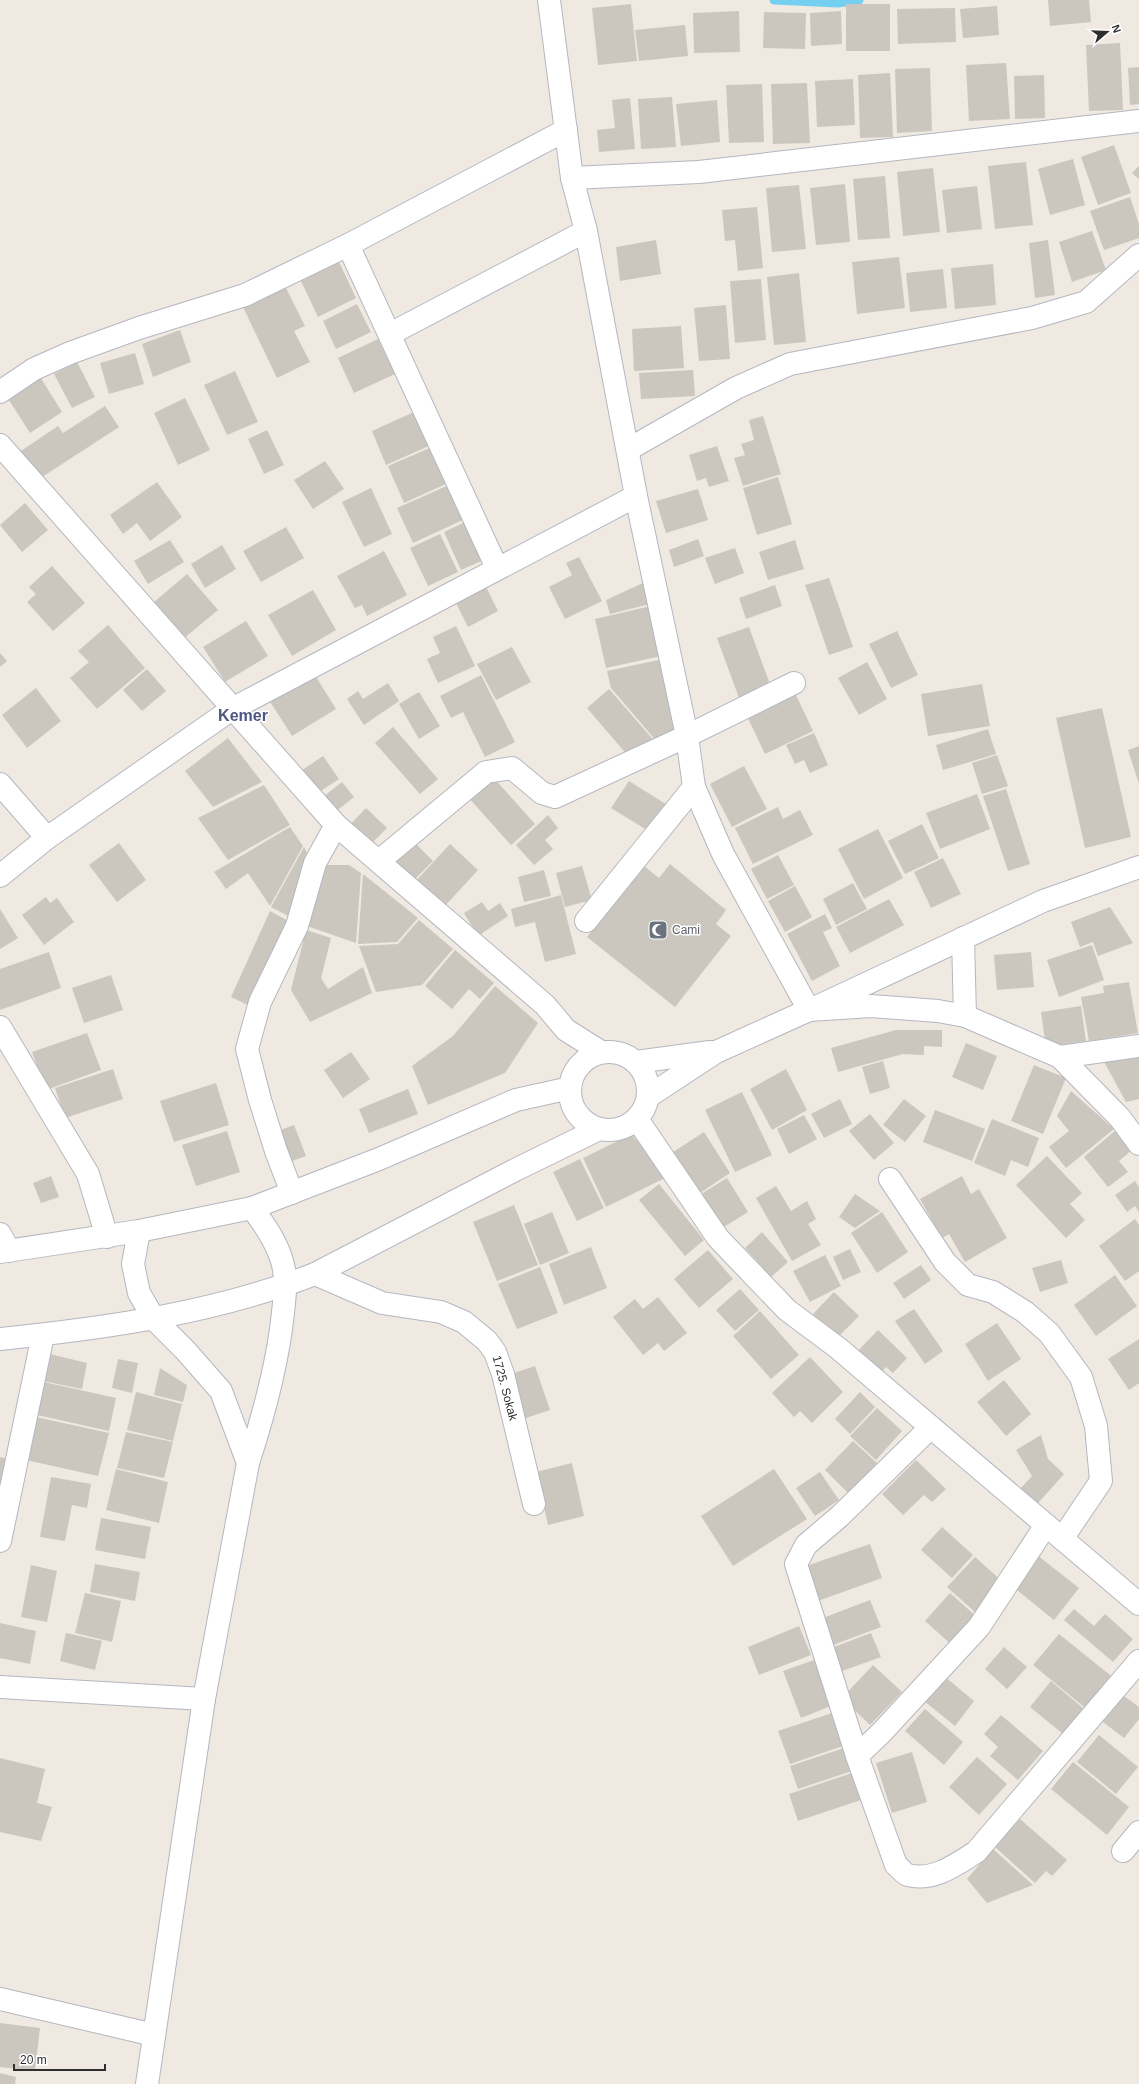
<svg xmlns="http://www.w3.org/2000/svg" width="1139" height="2084" font-family="Helvetica,sans-serif">
	<style>
		.lines { fill: none; stroke-linecap: round; stroke-linejoin: round }
		.stream { stroke: #75cff0; stroke-width: 9 }
		.building { fill: #cbc7bf }
		.street-casing { stroke: #b4b7c1; stroke-width: 24 }
		.secondary-casing { stroke: #b4b7c1; stroke-width: 24 }
		.street { stroke: #fff; stroke-width: 22 }
		.secondary { stroke: #fff; stroke-width: 22 }
		.labels { text-anchor: middle; stroke-width: 3; stroke-linejoin: round; paint-order: stroke }
		.worship-label { font-size: 12px; fill: #5b616d; stroke: #fff; text-anchor: start }
		.street-label { font-size: 12px; fill: #2e2e2e; stroke: #fff }
		.district-label { font-size: 16px; font-weight: bold; fill: #4d5680; stroke: #fff }
	</style>
	<rect width="100%" height="100%" fill="#efe9e1"/>
	<g class="lines">
		<polyline class="stream" points="774,0 838,3 859,0"/>
	</g>
	<g class="building">
		<polygon points="1048,0 1089,0 1091,22 1050,26"/>
		<polygon points="631,4 637,61 598,65 592,8"/>
		<rect x="846" y="4" width="44" height="47"/>
		<polygon points="997,6 999,35 963,38 960,9"/>
		<polygon points="955,8 956,42 898,44 897,9"/>
		<polygon points="739,11 740,52 694,53 693,13"/>
		<polygon points="841,11 842,44 811,46 810,13"/>
		<polygon points="764,12 806,13 805,49 763,48"/>
		<polygon points="685,25 688,56 639,61 635,30"/>
		<polygon points="1120,43 1123,110 1089,111 1086,45"/>
		<polygon points="1006,63 1010,119 969,121 966,65"/>
		<polygon points="1139,67 1139,104 1130,105 1128,68"/>
		<polygon points="930,68 932,131 897,133 895,69"/>
		<polygon points="890,73 893,137 860,138 858,75"/>
		<polygon points="1044,75 1045,118 1015,119 1014,76"/>
		<polygon points="853,79 855,125 817,127 815,81"/>
		<polygon points="807,83 810,143 773,144 771,84"/>
		<polygon points="762,84 764,142 729,143 726,85"/>
		<polygon points="672,97 676,147 641,149 638,99"/>
		<polygon points="630,98 635,149 599,152 597,130 615,128 612,100"/>
		<polygon points="717,100 720,142 681,146 676,104"/>
		<polygon points="1114,145 1131,193 1098,205 1081,157"/>
		<polygon points="1073,159 1085,205 1050,215 1038,169"/>
		<polygon points="1026,162 1033,225 995,229 988,166"/>
		<polygon points="1139,166 1139,179 1132,173"/>
		<polygon points="933,168 940,232 903,236 897,172"/>
		<polygon points="885,176 890,238 858,240 853,179"/>
		<polygon points="845,184 850,242 816,245 810,188"/>
		<polygon points="799,185 806,249 772,252 766,188"/>
		<polygon points="977,186 982,229 947,233 942,190"/>
		<polygon points="1130,197 1139,224 1139,238 1104,250 1090,211"/>
		<polygon points="757,207 763,268 738,271 735,240 725,241 722,210"/>
		<polygon points="1092,231 1106,270 1072,282 1059,242"/>
		<polygon points="656,240 661,274 620,281 616,247"/>
		<polygon points="1048,240 1055,295 1035,298 1029,243"/>
		<polygon points="899,257 905,308 857,314 852,262"/>
		<polygon points="339,262 356,298 318,317 301,281"/>
		<polygon points="993,264 996,305 955,309 951,268"/>
		<polygon points="943,269 947,308 910,312 906,273"/>
		<polygon points="799,273 806,342 774,345 767,277"/>
		<polygon points="761,279 766,340 735,343 730,281"/>
		<polygon points="285,286 305,326 294,331 310,362 277,378 243,307"/>
		<polygon points="357,304 371,332 336,349 323,321"/>
		<polygon points="726,305 730,359 699,361 694,308"/>
		<polygon points="681,326 684,368 634,371 632,329"/>
		<polygon points="180,330 191,362 153,377 142,344"/>
		<polygon points="378,339 395,374 354,393 338,358"/>
		<polygon points="135,353 144,384 109,394 100,363"/>
		<polygon points="77,362 95,397 72,408 54,374"/>
		<polygon points="693,370 695,396 641,399 639,373"/>
		<polygon points="235,371 258,422 227,435 204,385"/>
		<polygon points="39,375 62,412 30,433 7,397"/>
		<polygon points="185,398 210,450 178,465 154,413"/>
		<polygon points="105,406 119,427 36,481 18,453 58,426 63,433"/>
		<polygon points="416,411 431,445 386,465 372,431"/>
		<polygon points="763,416 781,474 743,486 734,458 745,455 741,444 754,440 749,420"/>
		<polygon points="267,430 284,465 264,474 248,439"/>
		<polygon points="717,446 729,481 709,487 706,478 697,481 689,455"/>
		<polygon points="432,447 448,483 404,503 388,466"/>
		<polygon points="325,461 344,489 313,509 294,480"/>
		<polygon points="778,477 792,524 757,535 743,488"/>
		<polygon points="157,482 182,517 150,541 137,523 123,534 110,515"/>
		<polygon points="449,485 465,519 413,543 397,508"/>
		<polygon points="371,488 392,534 364,547 342,502"/>
		<polygon points="698,489 708,520 666,533 656,501"/>
		<polygon points="25,503 48,530 22,552 0,525"/>
		<polygon points="469,520 486,559 461,570 444,532"/>
		<polygon points="286,527 304,558 261,582 243,551"/>
		<polygon points="440,534 458,572 428,586 410,548"/>
		<polygon points="698,539 704,556 674,567 669,550"/>
		<polygon points="170,540 184,562 148,584 134,561"/>
		<polygon points="795,540 804,569 768,580 759,552"/>
		<polygon points="222,545 236,569 205,588 191,564"/>
		<polygon points="735,548 744,573 715,584 705,558"/>
		<polygon points="384,551 407,595 367,616 362,605 355,608 337,576"/>
		<polygon points="579,557 602,601 565,619 549,587 572,575 566,563"/>
		<polygon points="52,566 85,603 53,631 27,602 36,594 29,587"/>
		<polygon points="187,574 218,610 183,639 153,603"/>
		<polygon points="829,578 853,647 829,655 805,585"/>
		<polygon points="645,582 650,604 610,614 606,600"/>
		<polygon points="485,585 498,611 468,627 455,601"/>
		<polygon points="775,585 782,606 746,619 739,598"/>
		<polygon points="313,590 336,630 292,656 268,615"/>
		<polygon points="651,606 661,656 606,668 595,619"/>
		<polygon points="246,621 268,656 225,682 203,647"/>
		<polygon points="108,625 145,668 97,709 70,678 89,662 78,651"/>
		<polygon points="456,626 475,666 438,683 427,659 440,653 433,637"/>
		<polygon points="749,627 771,687 739,698 717,638"/>
		<polygon points="897,631 918,675 891,688 869,644"/>
		<polygon points="512,647 531,682 496,700 477,664"/>
		<polygon points="0,653 7,661 0,667"/>
		<polygon points="663,659 678,727 658,743 611,688 607,671"/>
		<polygon points="867,662 887,699 859,715 838,678"/>
		<polygon points="147,669 166,691 142,711 123,690"/>
		<polygon points="313,672 336,709 292,736 269,700"/>
		<polygon points="481,675 515,742 485,757 463,712 451,718 440,696"/>
		<polygon points="388,683 399,701 364,725 347,699 358,691 363,699"/>
		<polygon points="982,684 990,726 928,736 921,694"/>
		<polygon points="36,688 61,721 27,748 2,715"/>
		<polygon points="609,689 657,744 629,757 587,708"/>
		<polygon points="419,692 440,726 419,739 399,704"/>
		<polygon points="795,693 813,731 765,754 747,716"/>
		<polygon points="1102,708 1131,837 1085,848 1056,718"/>
		<polygon points="393,727 438,779 420,794 375,743"/>
		<polygon points="988,729 996,754 943,770 936,745"/>
		<polygon points="814,733 828,765 810,773 804,760 795,764 786,745"/>
		<polygon points="228,738 262,782 213,807 185,771"/>
		<polygon points="1139,746 1139,784 1128,750"/>
		<polygon points="997,755 1008,786 982,794 972,763"/>
		<polygon points="323,756 339,779 313,796 298,773"/>
		<polygon points="744,766 767,809 732,827 710,784"/>
		<polygon points="492,776 535,824 511,845 468,797"/>
		<polygon points="629,781 672,808 655,835 611,808"/>
		<polygon points="342,782 354,797 335,812 323,797"/>
		<polygon points="264,785 290,825 228,860 198,818"/>
		<polygon points="1006,789 1030,864 1008,871 983,796"/>
		<polygon points="977,794 990,829 940,849 926,813"/>
		<polygon points="778,807 783,819 800,810 813,835 753,864 735,828"/>
		<polygon points="366,808 387,828 368,847 347,828"/>
		<polygon points="548,815 558,828 545,840 553,849 534,865 516,845"/>
		<polygon points="922,824 939,858 905,874 888,841"/>
		<polygon points="290,827 303,846 270,906 248,873 226,889 214,872"/>
		<polygon points="878,829 903,878 864,899 838,849"/>
		<polygon points="410,838 433,861 413,881 391,857"/>
		<polygon points="119,843 146,880 117,902 89,865"/>
		<polygon points="450,844 478,870 443,908 415,882"/>
		<polygon points="304,847 310,859 292,918 271,907"/>
		<polygon points="778,855 794,885 767,899 751,869"/>
		<polygon points="943,858 961,894 931,908 914,872"/>
		<polygon points="670,864 726,910 716,924 731,936 675,1007 587,937 644,866 659,878"/>
		<polygon points="321,865 349,865 361,873 356,943 307,926"/>
		<polygon points="582,866 592,900 565,907 556,873"/>
		<polygon points="544,870 551,896 524,902 518,877"/>
		<polygon points="363,874 418,918 397,942 358,944"/>
		<polygon points="853,883 867,909 836,925 823,899"/>
		<polygon points="795,886 812,917 785,932 768,901"/>
		<polygon points="561,895 576,954 545,962 535,922 515,927 511,909"/>
		<polygon points="46,897 50,903 57,898 74,922 44,945 22,915"/>
		<polygon points="889,899 904,925 850,953 836,927"/>
		<polygon points="482,902 488,911 500,903 508,916 478,936 464,913"/>
		<polygon points="1110,907 1133,943 1098,956 1093,942 1080,947 1071,922"/>
		<polygon points="0,909 18,938 0,949"/>
		<polygon points="270,911 290,922 252,1007 231,997"/>
		<polygon points="825,914 832,928 823,932 840,966 812,981 787,934"/>
		<polygon points="419,920 453,949 422,985 376,992 359,946 398,944"/>
		<polygon points="306,930 331,938 321,978 328,989 363,967 372,993 310,1022 291,990"/>
		<polygon points="1092,945 1104,980 1059,997 1047,960"/>
		<polygon points="455,950 494,983 480,999 469,989 452,1009 425,986"/>
		<polygon points="49,952 61,988 0,1010 0,969"/>
		<polygon points="1031,952 1034,987 997,990 994,955"/>
		<polygon points="111,975 123,1010 84,1023 72,988"/>
		<polygon points="1129,982 1138,1033 1089,1041 1081,997 1104,993 1103,986"/>
		<polygon points="495,986 538,1023 505,1073 428,1105 412,1066 453,1036"/>
		<polygon points="1081,1006 1086,1041 1046,1047 1041,1012"/>
		<polygon points="896,1030 942,1030 942,1047 924,1046 924,1055 903,1054 838,1072 831,1048"/>
		<polygon points="87,1033 101,1070 46,1090 32,1052"/>
		<polygon points="966,1043 997,1056 983,1090 952,1077"/>
		<polygon points="1139,1051 1139,1099 1126,1102 1102,1058"/>
		<polygon points="351,1052 370,1079 343,1098 324,1070"/>
		<polygon points="883,1061 890,1088 870,1094 862,1067"/>
		<polygon points="1034,1065 1066,1078 1043,1134 1011,1121"/>
		<polygon points="113,1069 123,1099 65,1118 55,1088"/>
		<polygon points="786,1069 807,1110 772,1130 750,1089"/>
		<polygon points="216,1083 229,1125 174,1142 160,1101"/>
		<polygon points="408,1089 418,1114 369,1133 359,1109"/>
		<polygon points="1071,1091 1114,1129 1066,1168 1049,1147 1069,1131 1057,1116"/>
		<polygon points="742,1092 772,1155 735,1172 705,1110"/>
		<polygon points="840,1099 852,1124 824,1138 811,1114"/>
		<polygon points="904,1099 926,1116 905,1142 883,1125"/>
		<polygon points="935,1110 985,1129 972,1161 923,1142"/>
		<polygon points="870,1114 894,1143 874,1160 849,1131"/>
		<polygon points="804,1115 817,1139 789,1154 777,1129"/>
		<polygon points="992,1119 1039,1138 1028,1167 1011,1160 1005,1176 974,1163"/>
		<polygon points="294,1125 306,1156 287,1163 275,1132"/>
		<polygon points="1116,1130 1132,1150 1119,1161 1128,1172 1108,1187 1084,1157"/>
		<polygon points="227,1131 240,1172 196,1186 182,1145"/>
		<polygon points="704,1132 730,1173 697,1195 670,1154"/>
		<polygon points="632,1134 665,1178 606,1207 583,1158"/>
		<polygon points="1047,1156 1082,1193 1070,1204 1085,1220 1066,1238 1016,1185"/>
		<polygon points="580,1159 604,1208 577,1221 553,1172"/>
		<polygon points="51,1176 59,1197 41,1203 33,1183"/>
		<polygon points="962,1176 971,1194 979,1189 1007,1238 965,1262 949,1234 942,1238 920,1199"/>
		<polygon points="727,1178 748,1212 719,1230 698,1196"/>
		<polygon points="1135,1181 1139,1187 1139,1212 1135,1206 1127,1212 1115,1195"/>
		<polygon points="659,1184 704,1240 685,1256 639,1200"/>
		<polygon points="776,1186 791,1211 807,1201 816,1219 808,1224 821,1245 792,1261 756,1198"/>
		<polygon points="855,1194 880,1211 855,1228 839,1217"/>
		<polygon points="514,1205 538,1265 497,1281 473,1222"/>
		<polygon points="552,1212 569,1253 540,1265 524,1224"/>
		<polygon points="882,1212 908,1252 877,1273 851,1233"/>
		<polygon points="1135,1219 1139,1225 1139,1271 1125,1281 1099,1246"/>
		<polygon points="762,1232 788,1262 771,1277 745,1248"/>
		<polygon points="591,1247 607,1288 564,1305 549,1264"/>
		<polygon points="850,1249 861,1272 843,1280 833,1257"/>
		<polygon points="708,1250 733,1279 699,1308 674,1279"/>
		<polygon points="825,1255 841,1286 810,1302 793,1271"/>
		<polygon points="1061,1260 1068,1283 1040,1292 1032,1268"/>
		<polygon points="921,1265 931,1280 904,1299 893,1283"/>
		<polygon points="540,1267 558,1313 517,1329 498,1284"/>
		<polygon points="1115,1275 1137,1306 1096,1336 1074,1305"/>
		<polygon points="740,1289 759,1310 735,1331 716,1310"/>
		<polygon points="834,1292 859,1316 838,1337 813,1314"/>
		<polygon points="658,1297 687,1333 664,1351 658,1343 643,1355 613,1317 635,1299 643,1309"/>
		<polygon points="914,1309 943,1351 925,1364 895,1321"/>
		<polygon points="760,1311 799,1355 771,1379 733,1336"/>
		<polygon points="997,1323 1021,1359 988,1381 965,1344"/>
		<polygon points="878,1330 907,1358 893,1373 886,1367 878,1376 854,1355"/>
		<polygon points="1139,1339 1139,1383 1129,1390 1108,1359"/>
		<polygon points="50,1354 87,1363 82,1389 43,1381"/>
		<polygon points="810,1357 843,1392 812,1423 800,1411 794,1417 772,1393"/>
		<polygon points="118,1359 138,1363 132,1393 112,1388"/>
		<polygon points="535,1366 550,1410 520,1420 505,1376"/>
		<polygon points="160,1368 187,1385 183,1402 154,1395"/>
		<polygon points="1004,1380 1031,1414 1006,1436 977,1402"/>
		<polygon points="44,1382 116,1398 109,1431 37,1415"/>
		<polygon points="136,1392 182,1404 173,1441 127,1430"/>
		<polygon points="860,1392 875,1407 850,1434 835,1419"/>
		<polygon points="877,1408 902,1431 876,1460 850,1436"/>
		<polygon points="36,1417 109,1433 98,1476 26,1460"/>
		<polygon points="126,1432 173,1442 164,1478 117,1468"/>
		<polygon points="1041,1435 1048,1459 1064,1474 1032,1510 1015,1494 1032,1476 1016,1450"/>
		<polygon points="853,1441 877,1463 848,1493 825,1470"/>
		<polygon points="0,1457 8,1459 0,1489"/>
		<polygon points="916,1460 946,1489 932,1502 924,1495 903,1515 882,1494"/>
		<polygon points="572,1463 584,1516 548,1525 536,1472"/>
		<polygon points="116,1469 168,1482 159,1523 106,1510"/>
		<polygon points="774,1469 807,1519 733,1566 701,1516"/>
		<polygon points="820,1472 839,1500 815,1516 796,1488"/>
		<polygon points="51,1477 91,1484 87,1508 72,1505 65,1541 40,1537"/>
		<polygon points="101,1518 151,1527 145,1559 95,1550"/>
		<polygon points="942,1527 973,1555 952,1578 921,1550"/>
		<polygon points="870,1544 882,1578 815,1602 803,1567"/>
		<polygon points="1037,1555 1079,1588 1054,1620 1012,1586"/>
		<polygon points="975,1557 1003,1582 975,1612 947,1587"/>
		<polygon points="95,1564 140,1572 135,1601 90,1592"/>
		<polygon points="31,1565 57,1571 47,1622 21,1617"/>
		<polygon points="85,1593 121,1601 112,1642 75,1633"/>
		<polygon points="950,1593 978,1618 953,1646 925,1621"/>
		<polygon points="870,1600 881,1627 833,1645 823,1618"/>
		<polygon points="1074,1609 1094,1626 1105,1614 1133,1639 1113,1662 1064,1620"/>
		<polygon points="0,1623 36,1631 30,1664 0,1658"/>
		<polygon points="799,1626 811,1655 759,1675 748,1647"/>
		<polygon points="66,1633 102,1641 95,1670 60,1661"/>
		<polygon points="871,1633 881,1657 842,1671 834,1647"/>
		<polygon points="1059,1634 1115,1679 1089,1711 1033,1665"/>
		<polygon points="1004,1647 1027,1667 1007,1689 985,1669"/>
		<polygon points="814,1660 831,1706 801,1718 783,1671"/>
		<polygon points="873,1665 902,1692 870,1725 842,1698"/>
		<polygon points="944,1676 974,1701 955,1726 924,1701"/>
		<polygon points="1051,1681 1084,1709 1063,1734 1030,1707"/>
		<polygon points="1124,1696 1139,1707 1139,1719 1124,1738 1103,1722"/>
		<polygon points="925,1709 963,1742 944,1765 905,1731"/>
		<polygon points="832,1713 843,1746 790,1764 778,1731"/>
		<polygon points="1001,1715 1043,1751 1018,1780 990,1756 998,1747 984,1734"/>
		<polygon points="1099,1735 1138,1767 1116,1794 1077,1762"/>
		<polygon points="844,1748 852,1771 798,1789 790,1766"/>
		<polygon points="912,1752 927,1802 892,1813 876,1763"/>
		<polygon points="977,1757 1007,1784 979,1815 949,1787"/>
		<polygon points="0,1758 45,1769 37,1803 52,1807 41,1841 0,1832"/>
		<polygon points="1073,1762 1129,1807 1107,1835 1051,1789"/>
		<polygon points="852,1773 861,1800 798,1821 789,1794"/>
		<polygon points="1020,1819 1067,1860 1052,1876 1046,1871 1035,1883 995,1847"/>
		<polygon points="993,1849 1033,1885 987,1903 967,1879"/>
		<polygon points="0,2023 40,2028 35,2071 0,2067"/>
		<polygon points="0,2073 16,2077 15,2084 0,2084"/>
	</g>
	<g class="lines">
		<g class="street-casing">
			<g id="street">
				<polyline points="572,178 699,172 1139,121"/>
				<polyline points="348,245 497,568"/>
				<polyline points="390,334 586,231"/>
				<polyline points="0,392 34,369 70,353 139,328 245,295 348,245 566,130"/>
				<polyline points="629,449 736,388 790,364 1032,318 1086,302 1139,255"/>
				<polyline points="0,784 47,838"/>
				<polyline points="379,861 486,772 512,768 542,793 555,797 687,736 794,683"/>
				<polyline points="0,876 47,838 232,709 636,496"/>
				<polyline points="586,921 694,787"/>
				<polyline points="963,938 965,1016"/>
				<polyline points="810,1010 1043,901 1139,867"/>
				<polyline points="0,1027 88,1174 107,1237"/>
				<polyline points="1060,1057 1139,1046"/>
				<polyline points="637,1119 718,1238 787,1310 838,1348 1139,1604"/>
				<polyline points="890,1179 945,1262 968,1285 993,1292 1025,1312 1049,1333 1081,1377 1096,1426 1101,1481 1062,1539"/>
				<polyline points="292,1193 276,1151 260,1100 247,1049 260,1002 297,926 315,863 336,825"/>
				<polyline points="0,1234 9,1251"/>
				<polyline points="315,1274 382,1303 441,1312 464,1322 487,1341 495,1352 503,1374 534,1504"/>
				<path d="M931 1427 840 1516 806 1545 796 1564 857 1756 896 1865C900 1868 904 1874 908 1875 933 1882 957 1864 976 1852L1139 1661"/>
				<polyline points="0,1541 43,1335"/>
				<polyline points="0,1687 204,1699"/>
				<polyline points="857,1756 882,1732 979,1627 1046,1525"/>
				<polyline points="1123,1851 1139,1832"/>
				<polyline points="0,1999 154,2035"/>
			</g>
		</g>
		<g class="secondary-casing">
			<g id="secondary">
				<polyline points="549,0 572,178 586,231 636,496 687,736 694,787 723,854 809,1010"/>
				<polyline points="0,445 336,825 545,1005 566,1030 601,1052"/>
				<circle cx="609" cy="1091" r="39"/>
				<polyline points="636,1062 710,1052"/>
				<polyline points="649,1096 716,1052 809,1010 871,1006 938,1011 965,1016 1060,1057 1120,1118 1139,1144"/>
				<path d="M139 1231 133 1264 139 1293 154 1319 185 1350 221 1391 248 1463C264 1414 278 1364 283 1312 285 1295 287 1278 282 1261 276 1241 264 1224 252 1208"/>
				<polyline points="0,1252 139,1231 252,1208 379,1159 516,1100 570,1088"/>
				<path d="M0 1339C107 1328 214 1313 315 1274L515 1170 599 1129"/>
				<polyline points="147,2084 204,1699 248,1463"/>
			</g>
		</g>
		<use href="#street" class="street"/>
		<use href="#secondary" class="secondary"/>
	</g>
	<defs>
		<g id="mosque-square" transform="scale(1)"><rect x="-9" y="-9" width="18" height="18" rx="4" fill="#6b7280" stroke="#fff"/><path d="M3.5-4.9A6 6 0 1 0 3.5 4.9A5 5 0 1 1 3.5-4.9Z" fill="#fff"/></g>
	</defs>
	<g fill-rule="evenodd">
		<use href="#mosque-square" x="658" y="930"/>
	</g>
	<g class="labels">
		<g class="worship-label">
			<text x="672" y="934">Cami</text>
		</g>
		<g class="street-label">
			<text transform="translate(505 1388) rotate(75)" y="4">1725. Sokak</text>
		</g>
		<g class="district-label">
			<text x="243" y="721">Kemer</text>
		</g>
	</g>
	<g transform="translate(1107 32) rotate(71)" stroke="#ffffff" stroke-width="3" paint-order="stroke">
	<path d="M0-3L7 15L0 10L-7 15Z" fill="#2e2e2e"/>
	<text y="-6" font-size="11" font-weight="bold" text-anchor="middle" fill="#2e2e2e">N</text>
	</g>
	<path d="M14 2064v6h91v-6" fill="none" stroke="#2e2e2e" stroke-width="2"/>
	<text x="20" y="2064" font-size="12" fill="#2e2e2e" stroke="#ffffff" stroke-width="3" paint-order="stroke">20 m</text>
</svg>
